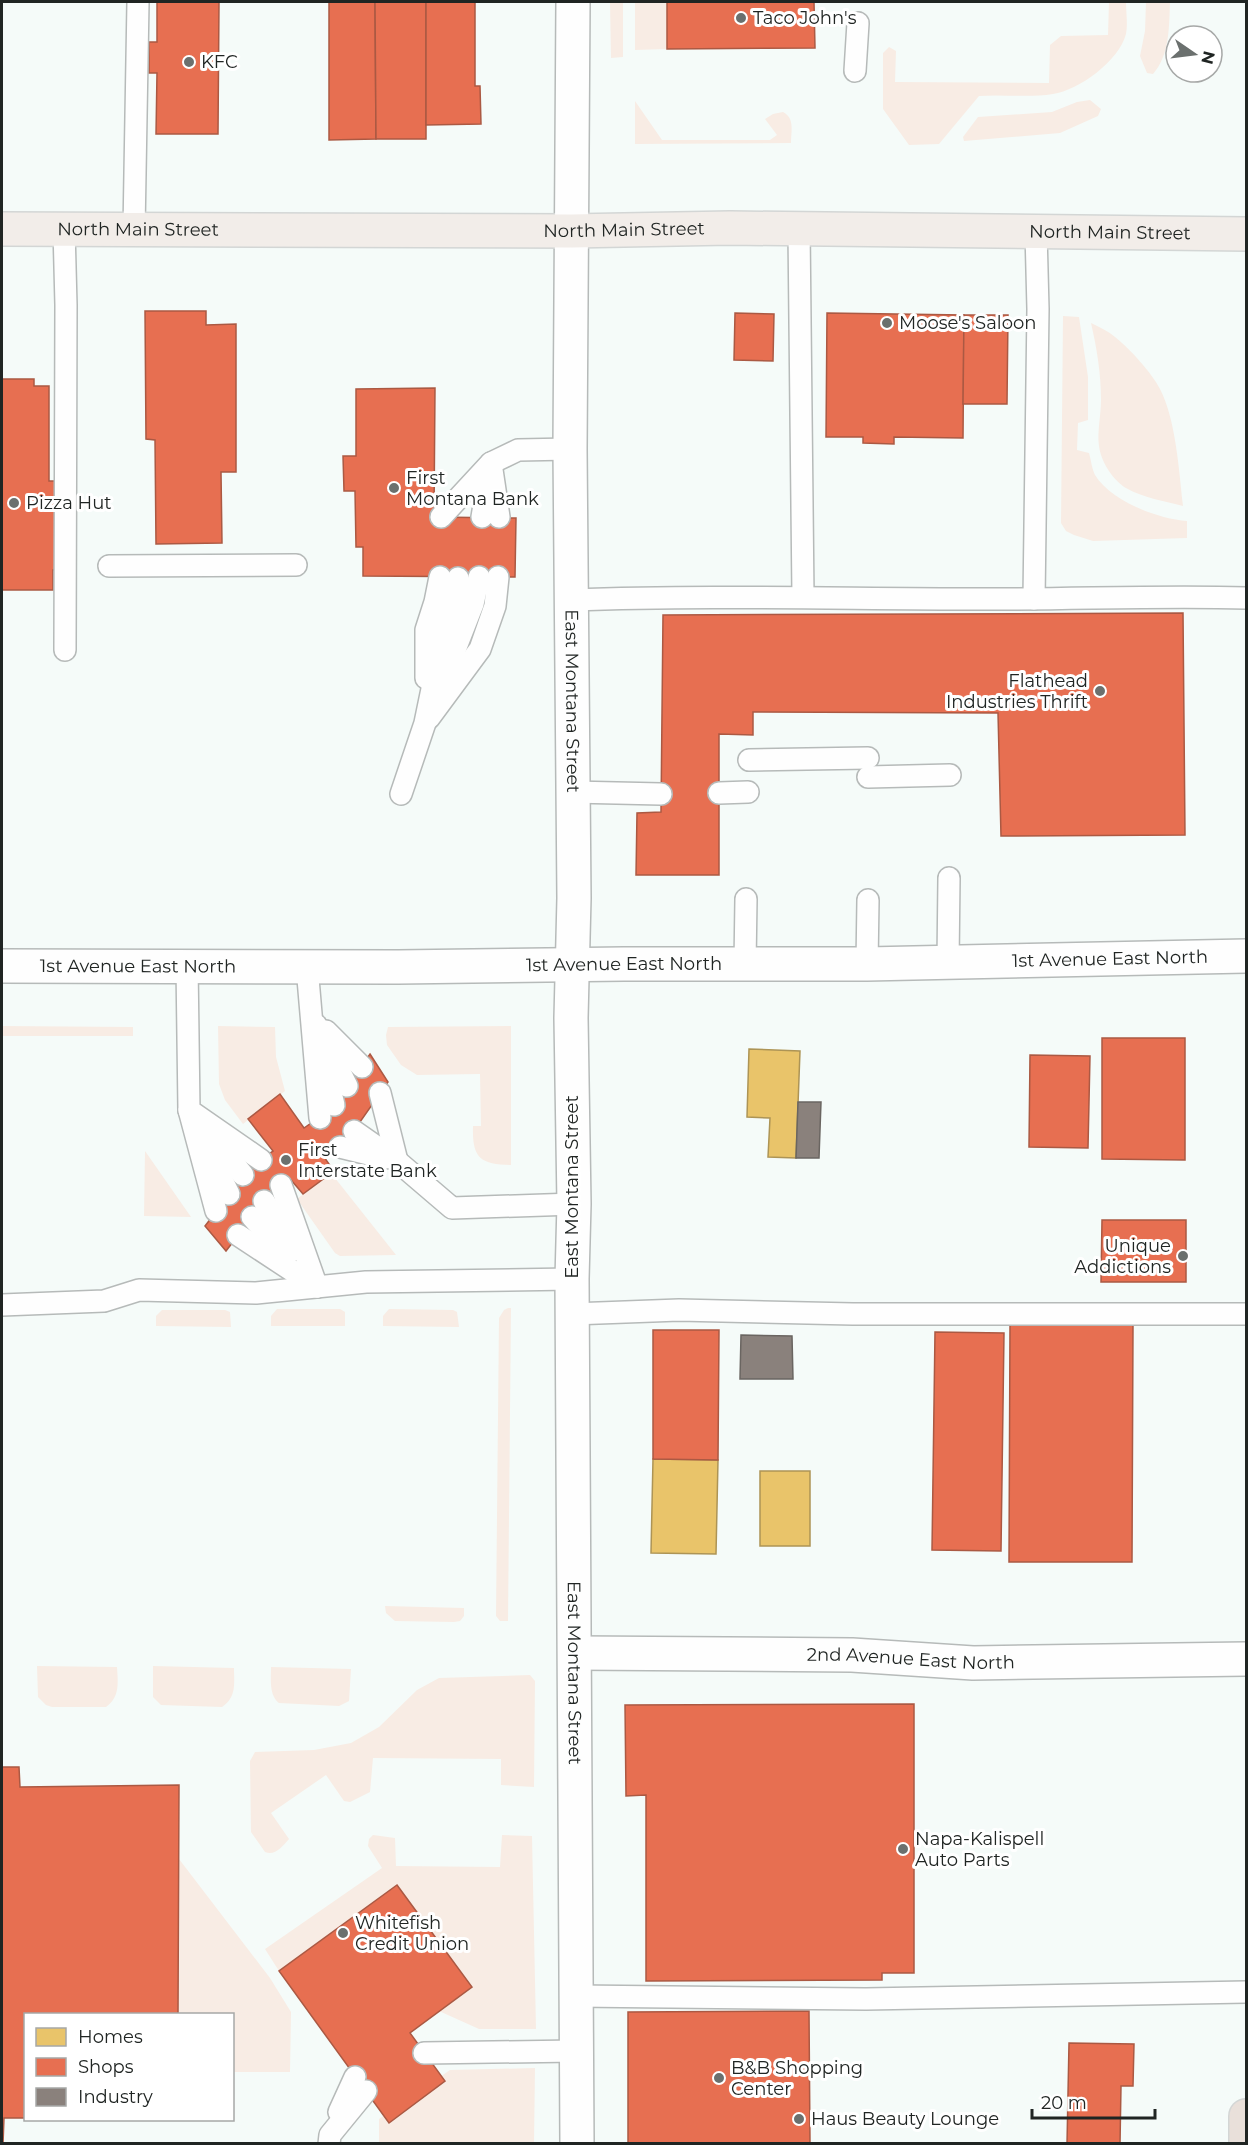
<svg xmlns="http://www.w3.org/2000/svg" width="1248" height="2145" font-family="Montserrat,sans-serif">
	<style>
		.green { fill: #f8ece4 }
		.homes { fill: #e9c46a; stroke: #ad9455; stroke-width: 1.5 }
		.shops { fill: #e76f51; stroke: #ab5943; stroke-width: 1.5 }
		.industry { fill: #8a817c; stroke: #6a6561; stroke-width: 1.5 }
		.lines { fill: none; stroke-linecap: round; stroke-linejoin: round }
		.lane-casing { stroke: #b6bab9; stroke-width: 24 }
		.street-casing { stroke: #b6bab9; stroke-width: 36 }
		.secondary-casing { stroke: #b6bab9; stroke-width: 36 }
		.primary-casing { stroke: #d3d6d5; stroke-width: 36 }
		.highway-casing { stroke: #d3d6d5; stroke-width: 36 }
		.lane { stroke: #fefefe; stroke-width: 21 }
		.street { stroke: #fefefe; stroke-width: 33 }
		.secondary { stroke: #fefefe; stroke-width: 33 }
		.primary { stroke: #f2ede9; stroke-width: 33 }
		.highway { stroke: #e9e0da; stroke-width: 33 }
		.poi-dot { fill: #6b706e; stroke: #fff; stroke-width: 2 }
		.labels { text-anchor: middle; stroke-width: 6; stroke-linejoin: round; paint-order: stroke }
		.poi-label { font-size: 18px; fill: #202523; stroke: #fff; text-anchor: start }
		.street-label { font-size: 18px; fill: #202523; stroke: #fff }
	</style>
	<rect width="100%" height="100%" fill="#f5fbf9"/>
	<g class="green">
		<polygon points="610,2 623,2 623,57 611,58"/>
		<polygon points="635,2 667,2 667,49 635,50"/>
		<path d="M1109 2H1126C1126 12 1128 24 1126 34 1119 61 1079 90 1053 94 1029 98 1003 94 979 96L939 144 909 145 883 109V53L889 47 896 51 895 82 1049 83 1050 45 1061 36 1108 35Z"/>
		<path d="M1146 2H1170C1169 26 1170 55 1153 74L1147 73 1140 56 1145 31Z"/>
		<polygon points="1090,100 1101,109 1098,116 1060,133 964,141 963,137 978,117 1052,112 1077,102"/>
		<path d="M635 101 662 140H770L777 135 765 119 773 114 783 112C795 118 791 131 791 143L635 144Z"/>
		<path d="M1063 316 1079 317 1088 377V420L1078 423 1077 450 1089 453C1091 460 1092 469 1095 475 1111 501 1158 519 1187 521V538L1093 541 1074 535 1066 531 1061 523Z"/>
		<path d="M1091 323C1099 327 1108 331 1115 337 1129 348 1152 373 1160 389 1176 420 1179 471 1183 506 1165 501 1143 498 1126 488 1113 480 1101 462 1099 446 1097 432 1101 415 1101 400 1101 374 1097 349 1091 323Z"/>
		<polygon points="2,1026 133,1027 133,1036 2,1036"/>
		<polygon points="218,1026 275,1027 276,1057 285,1091 243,1124 225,1100 219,1084"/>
		<path d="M511 1026V1165C480 1164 472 1158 473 1126H481L480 1074 417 1075 401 1065 387 1045 386 1035 388 1027Z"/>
		<polygon points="145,1151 191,1217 144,1216"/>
		<polygon points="331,1173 396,1255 340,1256 335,1253 297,1199"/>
		<polygon points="508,1308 511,1308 508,1621 500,1621 496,1616 499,1318 504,1310"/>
		<polygon points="277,1309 340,1309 345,1312 345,1326 271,1326 271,1316"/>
		<polygon points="389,1309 453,1310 457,1312 459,1327 383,1326 383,1316"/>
		<polygon points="162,1310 225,1310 230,1312 231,1327 156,1326 156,1316"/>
		<polygon points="385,1606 464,1608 464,1616 460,1621 454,1622 395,1621 386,1613"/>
		<path d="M37 1666 117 1667C118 1683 120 1697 106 1707H52L46 1705 38 1697Z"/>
		<path d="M153 1666 234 1668C234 1683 237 1697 222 1707L161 1705 153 1697Z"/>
		<path d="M271 1667 351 1669 349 1701 339 1706 279 1703C269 1695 271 1680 271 1667Z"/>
		<path d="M530 1675 535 1681 534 1787 501 1785V1759L373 1758 370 1792 350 1802 344 1801 326 1775 271 1813 289 1839C282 1847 275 1856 265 1852L251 1832 250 1761 255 1752 314 1750 351 1743 379 1727 417 1690 439 1678Z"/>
		<polygon points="373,1835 395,1838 396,1866 500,1867 502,1835 532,1836 536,2029 479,2029 439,2011 471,1987 397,1885 279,1971 265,1949 382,1868 368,1846 369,1839"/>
		<polygon points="179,1859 270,1978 291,2012 290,2072 233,2072 232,2014 178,2014"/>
		<polygon points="535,2068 534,2143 379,2144 379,2119 450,2070"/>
	</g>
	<g class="homes">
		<polygon points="749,1049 800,1051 796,1158 768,1157 770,1118 747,1117"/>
		<polygon points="653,1459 718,1460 716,1554 651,1553"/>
		<rect x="760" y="1471" width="50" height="75"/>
	</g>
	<g class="shops">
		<polygon points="157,2 219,2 218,134 156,134 157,73 149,73 149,42 157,42"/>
		<polygon points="329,2 375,2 376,139 329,140"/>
		<polygon points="375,2 426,2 426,139 376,139"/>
		<polygon points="426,2 475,2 475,86 480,86 481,124 426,125"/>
		<polygon points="667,2 814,2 815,48 667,49"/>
		<polygon points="145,311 206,311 206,325 236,324 236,472 221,472 222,543 156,544 155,440 146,439"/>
		<polygon points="735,313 774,314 773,361 734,360"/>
		<polygon points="827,313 964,315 963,438 894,437 894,444 863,443 863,437 826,437"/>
		<polygon points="964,315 1008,315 1007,404 963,404"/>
		<polygon points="2,379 34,379 34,386 49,386 49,481 61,481 60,570 53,570 53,590 2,590"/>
		<polygon points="435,388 434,517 516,518 515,577 363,576 363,547 356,547 355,491 344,491 343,456 356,456 356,389"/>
		<polygon points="1183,613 1185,835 1001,836 998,713 753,712 753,735 719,734 719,875 636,875 637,813 661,812 663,615"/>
		<polygon points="1102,1038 1185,1038 1185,1160 1102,1159"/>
		<polygon points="370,1054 388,1082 346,1142 324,1157 334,1171 303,1194 291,1180 281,1185 271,1193 226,1251 205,1226 251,1166 273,1151 248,1119 280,1094 304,1128 331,1109"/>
		<polygon points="1030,1055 1090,1056 1088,1148 1029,1147"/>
		<polygon points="1102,1220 1186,1220 1186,1282 1101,1282"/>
		<polygon points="1010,1325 1133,1325 1132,1562 1009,1562"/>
		<polygon points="653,1330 719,1330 718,1460 653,1459"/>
		<polygon points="935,1332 1004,1333 1001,1551 932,1550"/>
		<polygon points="914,1704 914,1973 882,1973 882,1980 646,1981 646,1795 626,1796 625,1705"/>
		<polygon points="2,1767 19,1767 20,1787 179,1785 178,2014 26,2014 26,2118 4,2118 3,2144 2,2144"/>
		<polygon points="397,1885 472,1987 410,2033 445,2081 389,2123 279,1971"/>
		<polygon points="809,2011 810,2144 628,2144 628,2012"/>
		<polygon points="1069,2043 1134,2044 1133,2086 1121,2086 1120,2144 1067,2144"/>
	</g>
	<g class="industry">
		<polygon points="798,1102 821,1102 819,1158 796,1158"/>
		<polygon points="741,1335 792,1336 793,1379 740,1379"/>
	</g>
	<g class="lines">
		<g class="lane-casing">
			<g id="lane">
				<polyline points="855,71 858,23"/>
				<polyline points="64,229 66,305 65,650"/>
				<polyline points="799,229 803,597"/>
				<polyline points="134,230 138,2"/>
				<polyline points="491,463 499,517"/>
				<polyline points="441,517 491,463 518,450 570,449"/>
				<polyline points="482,517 488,481"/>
				<polyline points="109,566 296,565"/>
				<polyline points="1034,599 1038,309 1036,232"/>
				<path d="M572 600C708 595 843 599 978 599 1067 600 1157 595 1246 598"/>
				<polyline points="426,678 426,630 435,602 440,577"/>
				<polyline points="444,678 473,604 479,577"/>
				<polyline points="429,718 480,649 495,606 498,577"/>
				<polyline points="749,760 868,758"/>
				<polyline points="868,777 950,775"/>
				<polyline points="572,792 661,794"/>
				<polyline points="719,793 748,792"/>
				<polyline points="401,794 425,723 443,636 454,602 458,578"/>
				<polyline points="948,962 949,878"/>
				<polyline points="745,964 746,899"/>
				<polyline points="867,964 868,900"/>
				<polyline points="187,965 189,1110 261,1160"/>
				<polyline points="307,967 320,1118"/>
				<polyline points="316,1025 347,1086"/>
				<polyline points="326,1031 362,1067"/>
				<polyline points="326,1072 334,1105"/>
				<polyline points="380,1093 397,1161"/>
				<polyline points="189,1110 216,1211"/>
				<polyline points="354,1131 397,1161 452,1208 574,1204"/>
				<polyline points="209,1134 243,1175"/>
				<polyline points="340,1147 385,1158"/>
				<polyline points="212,1160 229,1194"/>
				<polyline points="281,1185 317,1287"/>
				<polyline points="264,1201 294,1250"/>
				<polyline points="252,1217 285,1253"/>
				<polyline points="238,1235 317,1287"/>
				<polyline points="2,1305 104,1301 139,1290 256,1293 366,1282 572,1279"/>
				<polyline points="572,1314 679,1310 853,1314 1246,1314"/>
				<polyline points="575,1996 866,1999 1246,1992"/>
				<polyline points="424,2053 576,2051"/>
				<polyline points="339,2112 355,2077"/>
				<polyline points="329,2144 330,2135 366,2091"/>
			</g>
		</g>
		<g class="street-casing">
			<g id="street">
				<path id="s1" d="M573 2 570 449 574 898 571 1018 574 1204 572 1279 577 2144"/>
				<path id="s2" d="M575 1653 852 1655 973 1663 1246 1659"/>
			</g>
		</g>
		<g class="secondary-casing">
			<g id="secondary">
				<path id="s3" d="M2 966 398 967 624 964H867L1246 956"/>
			</g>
		</g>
		<g class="primary-casing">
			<g id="primary">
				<path id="s4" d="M2 229 571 231 730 228 1246 234"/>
			</g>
		</g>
		<g class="highway-casing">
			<polyline id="highway" points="1246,2144 1246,2116"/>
		</g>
		<use href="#lane" class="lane"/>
		<use href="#street" class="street"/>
		<use href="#secondary" class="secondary"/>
		<use href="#primary" class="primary"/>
		<use href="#highway" class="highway"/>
	</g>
	<g class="poi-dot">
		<circle cx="741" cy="18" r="6"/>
		<circle cx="189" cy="62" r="6"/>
		<circle cx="887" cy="323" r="6"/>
		<circle cx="394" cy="488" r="6"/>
		<circle cx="14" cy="503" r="6"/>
		<circle cx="1100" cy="691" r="6"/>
		<circle cx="286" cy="1160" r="6"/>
		<circle cx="1183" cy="1256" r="6"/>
		<circle cx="903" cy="1849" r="6"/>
		<circle cx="343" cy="1933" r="6"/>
		<circle cx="719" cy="2078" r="6"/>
		<circle cx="799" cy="2119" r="6"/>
	</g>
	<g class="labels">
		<g class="poi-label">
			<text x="753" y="24">Taco John's</text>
			<text x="201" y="68">KFC</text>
			<text x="899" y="329">Moose's Saloon</text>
			<text x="406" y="484">First<tspan x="406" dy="21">Montana Bank</tspan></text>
			<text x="26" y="509">Pizza Hut</text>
			<text x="1088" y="687" text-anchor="end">Flathead<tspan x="1088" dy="21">Industries Thrift</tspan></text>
			<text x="298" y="1156">First<tspan x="298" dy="21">Interstate Bank</tspan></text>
			<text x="1171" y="1252" text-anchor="end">Unique<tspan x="1171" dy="21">Addictions</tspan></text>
			<text x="915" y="1845">Napa-Kalispell<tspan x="915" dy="21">Auto Parts</tspan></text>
			<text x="355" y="1929">Whitefish<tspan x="355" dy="21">Credit Union</tspan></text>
			<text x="731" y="2074">B&amp;B Shopping<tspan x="731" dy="21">Center</tspan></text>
			<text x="811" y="2125">Haus Beauty Lounge</text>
		</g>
		<g class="street-label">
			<text dy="6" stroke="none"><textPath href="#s4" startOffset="136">North Main Street</textPath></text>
			<text dy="6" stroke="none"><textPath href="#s4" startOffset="622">North Main Street</textPath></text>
			<text dy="6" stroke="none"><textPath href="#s4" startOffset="1108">North Main Street</textPath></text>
			<text dy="6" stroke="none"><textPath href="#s1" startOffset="699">East Montana Street</textPath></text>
			<text dy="6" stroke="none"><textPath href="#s3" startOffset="1108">1st Avenue East North</textPath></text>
			<text dy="6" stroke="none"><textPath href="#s3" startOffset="622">1st Avenue East North</textPath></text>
			<text dy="6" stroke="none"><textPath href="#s3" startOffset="136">1st Avenue East North</textPath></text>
			<text transform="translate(572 1187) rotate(-90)" y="6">East Montana Street</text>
			<text dy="6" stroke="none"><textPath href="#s2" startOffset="336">2nd Avenue East North</textPath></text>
			<text dy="6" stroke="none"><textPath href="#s1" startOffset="1671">East Montana Street</textPath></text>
		</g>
	</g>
	<rect width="1248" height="2145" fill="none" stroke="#202523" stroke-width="6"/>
	<rect x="24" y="2013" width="210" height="108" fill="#ffffff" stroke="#a6a8a7" stroke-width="1.5"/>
	<rect x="36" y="2028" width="30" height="18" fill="#e9c46a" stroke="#a6a8a7" stroke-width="1.5"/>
	<text x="78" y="2043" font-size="18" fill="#202523">Homes</text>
	<rect x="36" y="2058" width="30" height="18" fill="#e76f51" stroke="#a6a8a7" stroke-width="1.5"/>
	<text x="78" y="2073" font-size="18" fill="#202523">Shops</text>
	<rect x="36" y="2088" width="30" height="18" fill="#8a817c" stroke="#a6a8a7" stroke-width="1.5"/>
	<text x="78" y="2103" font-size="18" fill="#202523">Industry</text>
	<g transform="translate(1194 54) rotate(104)"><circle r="28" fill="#ffffff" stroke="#a6a8a7" stroke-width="1.5"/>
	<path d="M0-4.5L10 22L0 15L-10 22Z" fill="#6b706e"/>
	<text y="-9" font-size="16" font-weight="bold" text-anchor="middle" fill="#202523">N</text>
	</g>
	<path d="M1032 2109v9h123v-9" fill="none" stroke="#202523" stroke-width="3"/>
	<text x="1041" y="2109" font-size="18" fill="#202523" stroke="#ffffff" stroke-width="4.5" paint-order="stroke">20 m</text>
</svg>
